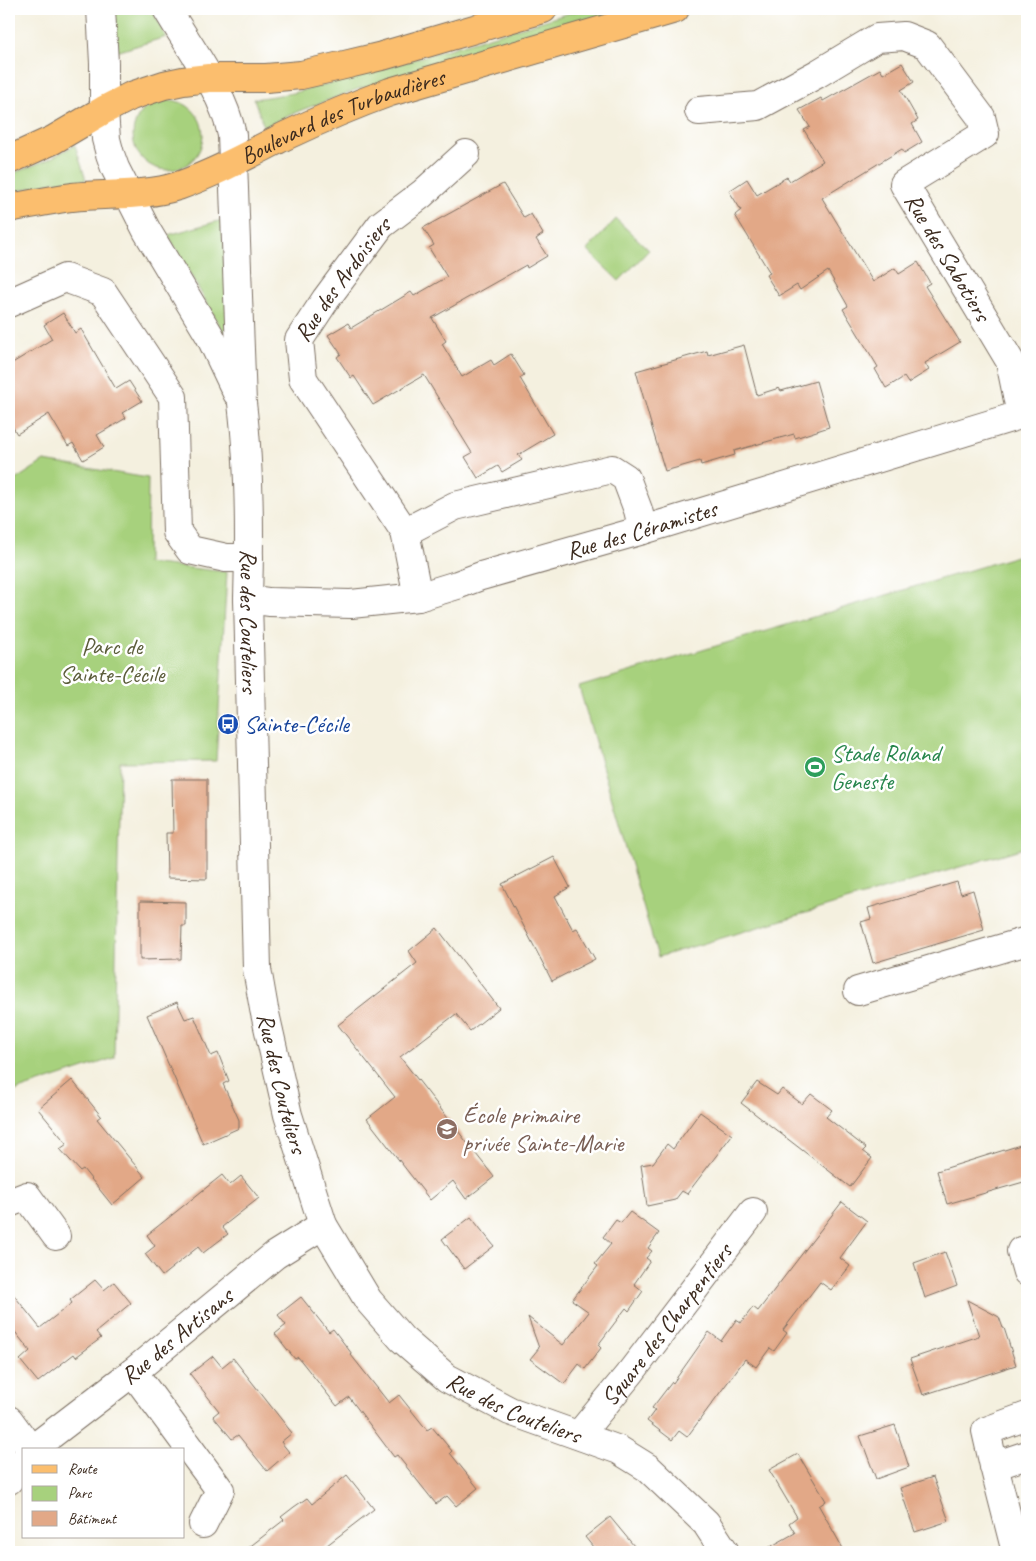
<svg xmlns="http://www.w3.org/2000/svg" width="1036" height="1561" font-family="Caveat,sans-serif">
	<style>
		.green { fill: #a7d17d; stroke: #717e4e }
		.building { fill: #e2a887 }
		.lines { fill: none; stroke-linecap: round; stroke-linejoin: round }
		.street-casing { stroke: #7c6f62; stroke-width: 30 }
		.primary-casing { stroke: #7c6f62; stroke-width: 30 }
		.street { stroke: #fff; stroke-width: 28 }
		.primary { stroke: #fbbe6e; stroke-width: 28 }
		.labels { text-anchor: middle; stroke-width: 5; stroke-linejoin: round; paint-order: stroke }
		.street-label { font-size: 24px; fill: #3b2a1e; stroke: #fff }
		.park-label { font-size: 24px; fill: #5b5c3a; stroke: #fff }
		.transit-label { font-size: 24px; fill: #164399; stroke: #fff; text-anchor: start }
		.leisure-label { font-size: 24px; fill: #27864d; stroke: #fff; text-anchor: start }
		.education-label { font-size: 24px; fill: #785e54; stroke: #fff; text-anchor: start }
	</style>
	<rect width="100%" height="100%" fill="#fff"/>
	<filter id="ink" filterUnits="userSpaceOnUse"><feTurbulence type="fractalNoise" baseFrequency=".02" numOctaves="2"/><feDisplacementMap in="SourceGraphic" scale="10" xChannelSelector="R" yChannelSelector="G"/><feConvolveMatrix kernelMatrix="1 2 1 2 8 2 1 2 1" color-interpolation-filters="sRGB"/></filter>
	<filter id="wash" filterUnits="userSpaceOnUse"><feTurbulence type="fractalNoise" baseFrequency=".0096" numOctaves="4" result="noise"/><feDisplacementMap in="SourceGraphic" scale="20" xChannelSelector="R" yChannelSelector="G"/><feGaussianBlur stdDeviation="1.12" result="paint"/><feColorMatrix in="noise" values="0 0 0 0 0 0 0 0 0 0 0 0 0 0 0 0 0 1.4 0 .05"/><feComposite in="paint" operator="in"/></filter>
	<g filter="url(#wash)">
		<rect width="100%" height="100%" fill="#f4f0df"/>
		<g class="green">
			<polygon points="112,9 152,9 166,37 116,52"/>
			<polygon points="583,9 631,9 358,89 299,111 264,127 254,99 293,93 354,77"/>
			<circle cx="168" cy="135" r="35"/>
			<polygon points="75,145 86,180 53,182 9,193 9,175 47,160"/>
			<polygon points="616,219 649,250 619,281 587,250"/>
			<polygon points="222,220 232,335 225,335 168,235"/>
			<polygon points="44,461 148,478 147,563 227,572 216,761 120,762 114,1058 9,1093 9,484"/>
			<polygon points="1027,553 1027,847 658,957 579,687"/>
		</g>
		<g id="blocks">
			<g class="building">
				<polygon points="902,63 914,82 901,90 918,120 912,124 922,142 904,153 902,149 822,198 873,282 895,268 899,274 918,262 930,283 925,286 960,342 925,363 929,370 908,383 904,377 886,388 875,369 878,367 843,309 848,306 828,271 800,290 797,285 779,296 766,275 770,273 735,215 741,210 729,191 747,179 757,195 787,177 790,181 823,161 804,130 810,127 799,110 821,98 823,101 880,69 883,74"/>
				<polygon points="503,184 524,218 531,214 543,234 536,239 547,256 527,268 526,265 432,318 446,341 442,344 462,377 491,360 494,365 511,354 524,375 520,378 553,434 518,455 522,460 502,472 498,466 478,478 465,457 472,453 424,375 373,405 354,376 351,378 337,357 341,354 328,335 348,323 351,328 411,292 414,296 447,277 429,248 434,245 423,228"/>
				<polygon points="63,313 75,333 81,329 116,389 129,381 142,401 122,413 126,418 97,435 104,447 83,460 73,443 68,446 49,414 17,434 9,421 9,365 52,339 44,325"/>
				<polygon points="744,345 757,395 779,388 781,391 816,381 829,427 795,438 794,434 734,451 735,455 701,465 700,461 665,471 652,428 636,371 707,351 708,355"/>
				<polygon points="172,779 207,779 207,879 167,878 166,833 173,833"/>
				<polygon points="554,857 570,887 555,896 573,930 577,928 595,959 552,981 502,884"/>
				<polygon points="957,882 961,894 973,890 984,930 873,963 861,922 871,919 868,908"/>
				<polygon points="140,901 186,902 186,926 182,926 181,959 140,960"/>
				<polygon points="437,928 499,1008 470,1031 456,1014 400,1057 494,1177 466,1199 453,1181 430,1200 367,1119 395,1097 338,1025 417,963 409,951"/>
				<polygon points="177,1002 185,1019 194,1016 211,1056 218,1053 229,1081 223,1084 239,1120 239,1128 203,1144 147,1015"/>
				<polygon points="72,1080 101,1116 97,1119 145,1177 112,1205 83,1169 80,1171 60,1149 67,1144 38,1109"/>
				<polygon points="757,1082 777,1095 782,1089 802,1104 811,1094 832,1110 826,1117 866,1148 863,1151 872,1158 850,1187 741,1103"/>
				<polygon points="700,1112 732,1135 687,1194 682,1191 675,1200 647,1206 641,1165 653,1163 667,1144 673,1149"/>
				<polygon points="1027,1143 1027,1181 947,1204 937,1171"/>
				<polygon points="222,1175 230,1185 241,1176 259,1198 222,1227 228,1234 203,1253 198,1247 162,1276 145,1254 155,1246 147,1235"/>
				<polygon points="842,1202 867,1221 840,1258 850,1266 831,1290 820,1282 783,1330 787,1333 774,1351 770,1348 756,1367 745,1359 687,1437 679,1431 672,1440 647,1421 655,1410 652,1408 672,1382 673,1383 709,1332 721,1341 736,1320 741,1323 753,1307 758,1311"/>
				<polygon points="630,1212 659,1233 648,1248 652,1251 646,1258 650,1261 634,1284 643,1291 629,1311 626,1308 598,1345 601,1348 585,1369 579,1364 564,1384 530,1359 539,1348 528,1317 563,1345 589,1312 572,1300 598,1266 595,1264 611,1244 603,1237 616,1220 621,1223"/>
				<polygon points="471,1217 494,1246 464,1269 442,1239"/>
				<polygon points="945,1252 957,1286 925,1298 914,1263"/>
				<polygon points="95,1280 104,1290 114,1282 131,1303 96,1332 101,1338 76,1357 74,1354 38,1382 20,1360 30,1351 9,1324 9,1289 40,1328 72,1303 70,1300"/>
				<polygon points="301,1297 329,1332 333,1329 352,1354 351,1355 389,1403 399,1395 427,1430 432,1427 452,1451 450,1453 478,1488 456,1506 447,1496 436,1504 397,1455 394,1457 349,1397 337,1406 298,1357 295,1359 275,1334 286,1325 278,1315"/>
				<polygon points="967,1300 999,1317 1003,1328 1004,1328 1016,1365 923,1395 910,1359 979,1336"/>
				<polygon points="213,1356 222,1367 233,1358 292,1433 281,1442 289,1452 267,1471 238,1435 232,1439 213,1416 219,1411 190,1374"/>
				<polygon points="895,1425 909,1467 876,1479 860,1436"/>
				<polygon points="798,1454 826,1501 819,1506 845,1552 761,1552 795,1533 789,1523 797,1517 769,1470"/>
				<polygon points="347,1475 374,1509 318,1552 243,1552 284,1520 281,1517 294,1507 307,1498 312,1504"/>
				<polygon points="933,1477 949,1521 915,1532 900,1488"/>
				<polygon points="610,1517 639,1552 597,1552 585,1537"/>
			</g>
		</g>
	</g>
	<g filter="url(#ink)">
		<use href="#blocks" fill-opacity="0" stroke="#7c6f62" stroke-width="1"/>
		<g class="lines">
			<g class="street-casing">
				<g id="street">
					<polyline points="101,9 104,63 104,110 106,139 110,154 115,168 147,231 210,336 237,393"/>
					<path id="s1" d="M167 9C190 49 223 90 232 135L242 403C250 468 250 534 248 599L257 969 264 1009 288 1115 323 1225 368 1300 402 1339 447 1378 510 1411 619 1450 648 1468 706 1523 725 1552"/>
					<path id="s2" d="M699 111 758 106 817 74 877 38 904 36 927 45 981 117 985 134 904 184 1010 361 1021 415"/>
					<polyline points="9,303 65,278 103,292 173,397 177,532 190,550 226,558 249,558"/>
					<polyline points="405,532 455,506 612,469 626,478 638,510 643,530"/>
					<path id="s3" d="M418 597 405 532 303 379 299 340 326 299 381 225 422 194 466 154"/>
					<path id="s4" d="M248 599 269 602 351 604 418 597 457 585 481 576 643 530 1027 413"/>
					<polyline points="858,991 1027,941"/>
					<polyline points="9,1203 27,1196 56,1236"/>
					<polyline points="1021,1251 1027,1272"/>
					<polyline points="133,1372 220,1490 203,1524"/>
					<polyline points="1027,1416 986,1431 994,1466 1027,1455"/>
					<polyline points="9,1420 31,1450"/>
					<path id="s5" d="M579 1435 631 1372 753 1212"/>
					<path id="s6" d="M31 1450 133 1372 275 1255 323 1225"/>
					<polyline points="994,1466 1016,1552"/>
					<polyline points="9,1480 24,1460"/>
				</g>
			</g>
			<g class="primary-casing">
				<g id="primary">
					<polyline points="9,160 53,140 104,110 131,96 164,85 183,81 209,78 266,78 301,75 336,67 382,56 543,9"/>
					<path id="s7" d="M9 208C30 204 51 200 72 197 108 193 144 197 178 186 215 173 250 154 285 136 319 120 354 105 390 92L675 9"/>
				</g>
			</g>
			<use href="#street" class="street"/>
			<use href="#primary" class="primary"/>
		</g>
	</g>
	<defs>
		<g id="bus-disc" transform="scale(1.125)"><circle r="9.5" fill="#1a4fb4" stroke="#fff"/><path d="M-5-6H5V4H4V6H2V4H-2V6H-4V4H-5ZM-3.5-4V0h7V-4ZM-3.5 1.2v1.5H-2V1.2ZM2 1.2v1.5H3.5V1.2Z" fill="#fff"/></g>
		<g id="stadium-disc" transform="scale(1.125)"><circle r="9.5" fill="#2e9e5b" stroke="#fff"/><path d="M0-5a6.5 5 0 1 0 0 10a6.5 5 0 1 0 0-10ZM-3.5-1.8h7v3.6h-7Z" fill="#fff"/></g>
		<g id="school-disc" transform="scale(1.125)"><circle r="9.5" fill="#8d6e63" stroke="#fff"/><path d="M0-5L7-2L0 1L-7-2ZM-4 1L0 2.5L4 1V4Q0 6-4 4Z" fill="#fff"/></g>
	</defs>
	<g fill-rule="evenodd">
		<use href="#bus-disc" x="228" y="724"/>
		<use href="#stadium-disc" x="815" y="767"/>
		<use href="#school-disc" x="447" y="1129"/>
	</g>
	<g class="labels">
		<g class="street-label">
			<text dy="8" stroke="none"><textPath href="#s7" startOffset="350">Boulevard des Turbaudières</textPath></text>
			<text dy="8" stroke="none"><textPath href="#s2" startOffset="536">Rue des Sabotiers</textPath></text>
			<text dy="8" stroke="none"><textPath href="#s3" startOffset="364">Rue des Ardoisiers</textPath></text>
			<text dy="8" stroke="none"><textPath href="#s4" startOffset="404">Rue des Céramistes</textPath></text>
			<text dy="8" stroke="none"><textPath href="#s1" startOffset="629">Rue des Couteliers</textPath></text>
			<text dy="8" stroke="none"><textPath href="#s1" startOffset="1094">Rue des Couteliers</textPath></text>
			<text dy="8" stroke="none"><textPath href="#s5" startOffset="141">Square des Charpentiers</textPath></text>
			<text dy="8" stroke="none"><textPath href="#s6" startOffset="185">Rue des Artisans</textPath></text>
			<text dy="8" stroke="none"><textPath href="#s1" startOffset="1514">Rue des Couteliers</textPath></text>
		</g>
		<g class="park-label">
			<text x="112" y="654">Parc de<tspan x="112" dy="28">Sainte-Cécile</tspan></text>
		</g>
		<g class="transit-label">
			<text x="244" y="732">Sainte-Cécile</text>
		</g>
		<g class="leisure-label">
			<text x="831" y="761">Stade Roland<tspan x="831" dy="28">Geneste</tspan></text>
		</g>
		<g class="education-label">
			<text x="463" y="1123">École primaire<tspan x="463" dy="28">privée Sainte-Marie</tspan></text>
		</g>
	</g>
	<rect width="1036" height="1561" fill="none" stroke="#fff" stroke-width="30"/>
	<rect x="22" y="1448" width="162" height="90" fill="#ffffff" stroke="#b1aaa5"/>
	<rect x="32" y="1465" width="25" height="8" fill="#fbbe6e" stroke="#b1aaa5"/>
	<text x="68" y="1474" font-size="15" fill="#3b2a1e">Route</text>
	<rect x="32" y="1486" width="25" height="15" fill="#a7d17d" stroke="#b1aaa5"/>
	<text x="68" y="1498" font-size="15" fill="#3b2a1e">Parc</text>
	<rect x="32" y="1511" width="25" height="15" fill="#e2a887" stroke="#b1aaa5"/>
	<text x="68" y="1524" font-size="15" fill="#3b2a1e">Bâtiment</text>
</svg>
